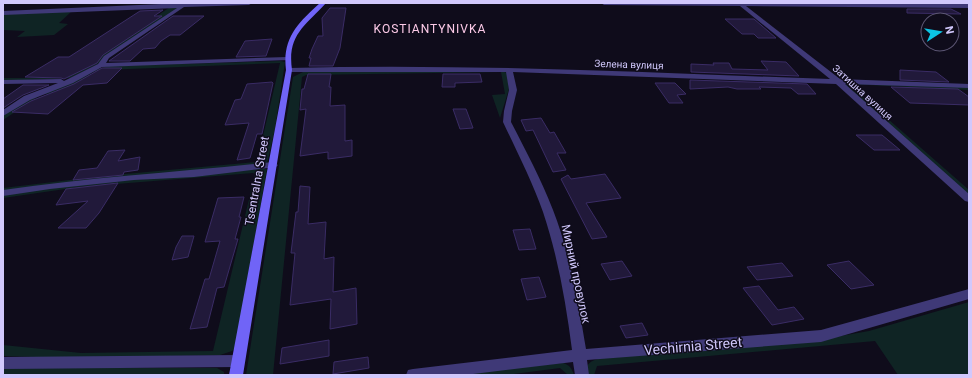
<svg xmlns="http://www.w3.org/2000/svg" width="972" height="378" font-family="Roboto,sans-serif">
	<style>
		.green { fill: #0f2424 }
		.building { fill: #21193a; stroke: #3a2c65 }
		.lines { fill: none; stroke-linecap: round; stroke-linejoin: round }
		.street { fill: #3f3977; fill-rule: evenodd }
		.secondary { fill: #7064f7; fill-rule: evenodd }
		.labels { text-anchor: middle; stroke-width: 3; stroke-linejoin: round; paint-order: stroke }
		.far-street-label { font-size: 10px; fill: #d1c8fc; stroke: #0f0c1b }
		.far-quarter-label { font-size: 12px; letter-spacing: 1px; fill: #fccae7; stroke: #0f0c1b }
		.street-label { font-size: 12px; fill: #d1c8fc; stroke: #0f0c1b }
		.near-street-label { font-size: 14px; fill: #d1c8fc; stroke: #0f0c1b }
	</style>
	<rect width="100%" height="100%" fill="#0f0c1b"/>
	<g class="green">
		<polygon points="170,7 72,11 59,23 68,24 54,35 17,37 25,31 3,30 3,13 177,7 177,9 96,65 70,78 3,81 3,78 64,78 102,55"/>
		<path d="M281 61 285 62 275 129 267 164 3 192V188L103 176 257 162 280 63 103 70 93 72 62 93 42 94 3 120V115C33 96 74 74 109 66Z"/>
		<polygon points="439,70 502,71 507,73 509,89 500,118 492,95 505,94 501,72 306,75 302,77 273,375 246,375 293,77 303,72 314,71"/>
		<polygon points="842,82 969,87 969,90 848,84 969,190 969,195"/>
		<polygon points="261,169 267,169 235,348 232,351 220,355 69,358 3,356 3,345 81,353 213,351 255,174 253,173 79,187 3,198 3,195 50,187"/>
		<path d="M969 302V375H898L875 341 597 366 594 375H586C584 359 599 359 611 356L829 338 869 331Z"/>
		<path d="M563 363C570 365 572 369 574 375H568L560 368 507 375H438Z"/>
		<polygon points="3,368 217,368 224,372 224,375 3,375"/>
	</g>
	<g class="building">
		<polygon points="330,8 346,8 340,48 333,66 309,66 311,58 309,58 312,49 318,36 323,36 322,18"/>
		<polygon points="907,9 951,9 961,14 907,13"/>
		<polygon points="163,10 154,16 162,16 103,55 97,63 64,79 61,78 25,77 58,57 69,57 140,11"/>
		<polygon points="173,16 204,16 180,35 170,35 161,41 155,48 143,49 130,61 109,61"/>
		<polygon points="725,19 754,19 776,38 758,38 754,34 742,34"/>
		<polygon points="272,39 266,56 236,57 245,41"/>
		<polygon points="761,61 786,62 799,76 691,72 691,64 714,65 713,63 729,63 732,69 768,70"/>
		<polygon points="102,68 122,68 107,83 83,85 48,114 12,112 31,101 74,84"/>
		<polygon points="900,70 936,72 949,82 900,80"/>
		<polygon points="308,74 331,74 329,87 331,87 330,106 345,105 345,141 352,140 352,156 328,159 328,152 300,156 306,109 300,110 302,89 304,89"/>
		<polygon points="443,74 480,74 482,82 455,83 455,87 442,87"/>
		<polygon points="690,80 807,84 816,94 798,94 791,88 759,87 761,89 737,89 728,87 690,89"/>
		<polygon points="272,82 273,83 262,134 257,134 250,158 237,160 249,123 225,125 235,100 241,99 247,84"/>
		<polygon points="655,83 675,83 686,94 677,95 683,103 669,103"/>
		<polygon points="23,85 49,85 23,95 3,108 3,99"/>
		<polygon points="891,87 958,89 969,97 969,105 910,103"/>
		<polygon points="453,109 466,109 473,128 460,129"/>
		<polygon points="541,118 550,133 554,132 566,153 557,153 566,170 553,172 533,130 526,131 521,120"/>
		<polygon points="856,135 882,135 900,150 874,150"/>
		<polygon points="125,150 118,161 140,157 138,170 124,172 123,175 73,180 79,170 97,168 108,151"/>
		<polygon points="605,174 621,198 586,203 607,237 592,239 561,179 568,175 571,179"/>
		<polygon points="118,183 99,213 86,228 58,228 88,201 56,205 66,189"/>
		<polygon points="300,186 310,187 308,224 326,222 324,259 334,257 333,292 356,288 357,324 330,329 331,299 290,305 295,253 291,253 296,212 298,212"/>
		<polygon points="244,197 239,217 241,217 235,239 238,239 224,287 217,288 207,327 190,329 205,279 209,279 220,241 205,242 218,198"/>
		<polygon points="530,229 536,249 519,250 513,230"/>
		<polygon points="182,236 194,236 188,257 172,260 176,247"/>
		<polygon points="622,261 632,276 610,280 601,264"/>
		<polygon points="849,261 874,285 851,289 827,265"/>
		<polygon points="782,263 793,276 757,280 747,267"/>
		<polygon points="539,277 546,297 527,300 521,279"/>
		<polygon points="759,286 778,310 794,307 804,319 772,325 743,288"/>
		<polygon points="642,323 648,335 626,338 620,326"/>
		<polygon points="329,340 329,356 280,364 282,348"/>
		<polygon points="368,357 369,368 333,374 334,362"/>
	</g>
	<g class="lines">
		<g class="street">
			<polygon points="252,3 249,5 184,7 109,58 106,63 287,57 289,58 289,60 102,67 73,83 30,100 3,116 3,110 24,96 58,83 3,84 3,80 61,79 64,81 98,64 104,56 177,8 3,15 3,11 184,3"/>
			<path d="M601 3 969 4V8L746 6 840 79 969 84V88L845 84 969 194V202L965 201 836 84 513 72 517 90 512 111 511 122C526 151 541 179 553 210 570 254 578 301 586 349L821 330 969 289V299L821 342 587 360 589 375H575L573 362 465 375H406L408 370 413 369 572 350C566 303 558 257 543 212 532 181 517 152 503 122L504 111 509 90 506 72H289L286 70 289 68C469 63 650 73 830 79L740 6 604 5Z"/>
			<path d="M273 162 278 165 276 167 194 177 134 180 50 189 3 196V190C93 177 183 172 273 162Z"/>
			<polygon points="238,355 243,357 245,361 243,365 238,367 3,369 3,357"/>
		</g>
		<path class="secondary" d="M320 3H326C305 26 287 35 292 70L243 375H229L286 70C282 38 298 23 320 3Z"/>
	</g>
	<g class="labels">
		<g class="far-street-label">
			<text transform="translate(629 64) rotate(2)" y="4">Зелена вулиця</text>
			<text transform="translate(863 92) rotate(42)" y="4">Затишна вулиця</text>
		</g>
		<g class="far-quarter-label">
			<text x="430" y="33">KOSTIANTYNIVKA</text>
		</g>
		<g class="street-label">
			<text transform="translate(257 181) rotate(-80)" y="4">Tsentralna Street</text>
			<text transform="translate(576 274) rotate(78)" y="4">Мирний провулок</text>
		</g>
		<g class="near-street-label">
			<text transform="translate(693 346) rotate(-5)" y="5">Vechirnia Street</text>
		</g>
	</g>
	<rect width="972" height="378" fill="none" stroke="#d1c8fc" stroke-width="8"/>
	<g transform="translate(940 32) rotate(78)"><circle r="19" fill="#0f0c1b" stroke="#5d5775"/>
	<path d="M0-3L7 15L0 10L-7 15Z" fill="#0cc4e4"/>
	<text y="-6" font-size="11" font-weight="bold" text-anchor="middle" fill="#d1c8fc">N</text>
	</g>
</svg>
